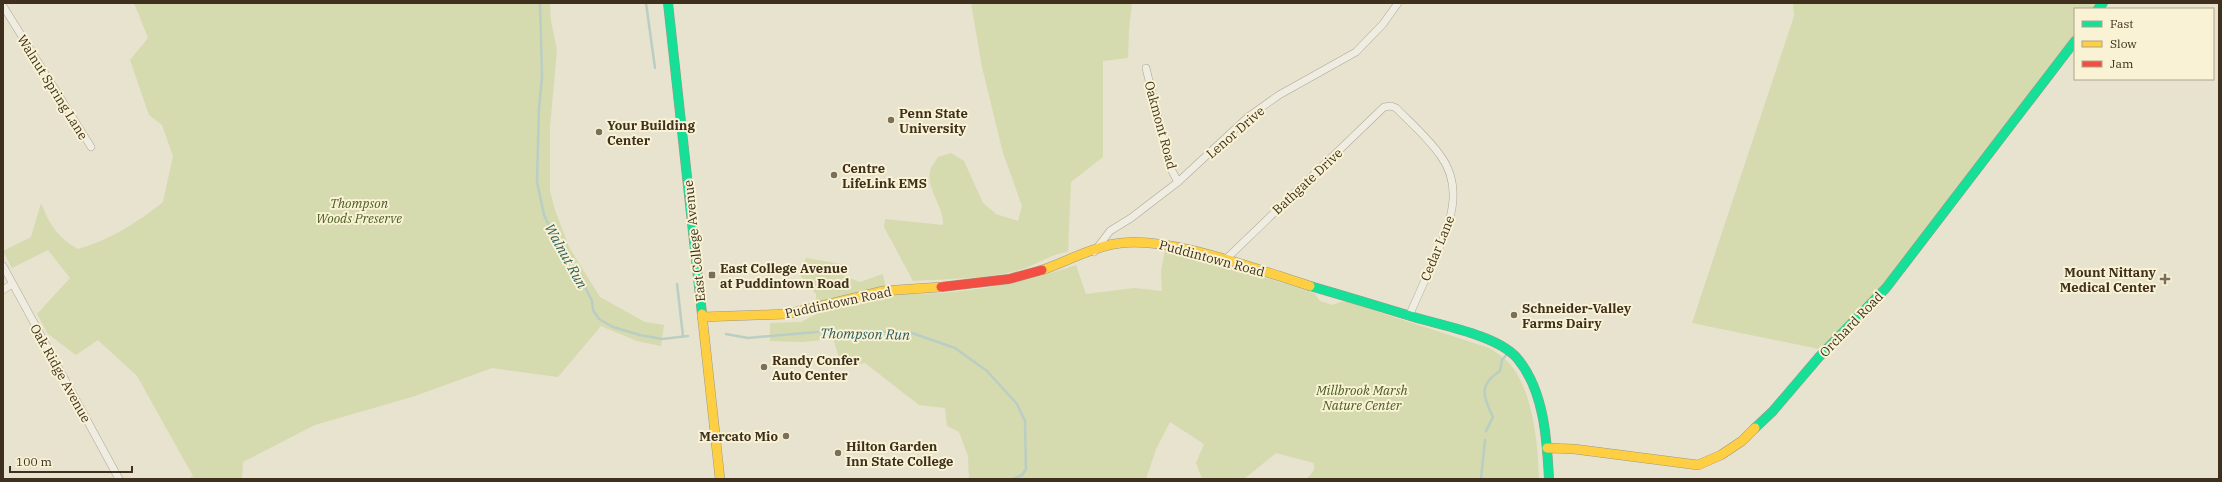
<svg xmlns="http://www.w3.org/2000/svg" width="2222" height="482" font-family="'IBM Plex Serif',serif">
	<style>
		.green { fill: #d5daaf }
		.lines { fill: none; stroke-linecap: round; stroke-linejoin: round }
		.stream { stroke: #b9cec4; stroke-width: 2.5 }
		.street-casing { stroke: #ada797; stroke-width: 8 }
		.fast-casing { stroke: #9d9786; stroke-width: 10 }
		.slow-casing { stroke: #9d9786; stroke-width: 10 }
		.jam-casing { stroke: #9d9786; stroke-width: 10 }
		.street { stroke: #efece1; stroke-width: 7 }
		.fast { stroke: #16e098; stroke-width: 9 }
		.slow { stroke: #ffcf43; stroke-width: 9 }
		.jam { stroke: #f24e42; stroke-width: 9 }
		.poi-dot { fill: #7a6f5b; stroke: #f9f2d4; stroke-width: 1.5 }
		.labels { text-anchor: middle; stroke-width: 4; stroke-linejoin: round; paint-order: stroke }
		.street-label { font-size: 13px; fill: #3e301d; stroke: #f9f2d4 }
		.poi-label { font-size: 13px; font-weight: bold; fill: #3e301d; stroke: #f9f2d4; text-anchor: start }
		.park-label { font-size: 13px; font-style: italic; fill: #485d21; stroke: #f9f2d4 }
		.water-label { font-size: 14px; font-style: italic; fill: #2b5d5f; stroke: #f9f2d4 }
	</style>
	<rect width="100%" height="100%" fill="#e8e3ce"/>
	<g class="green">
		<path d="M134 3H550L551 21 557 50 550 127V191L555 210 569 247 600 297 645 322 664 325 661 346 637 341 601 326 558 377 492 368 415 396 315 425 243 462 242 479H188L193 476 137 376 98 340 76 355 48 334 37 314 70 278 48 250 12 268 3 251 31 237 41 203C50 225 57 237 78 249 110 240 138 222 163 202L173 156 162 125 149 115 130 60 148 38Z"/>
		<path d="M971 3H1132L1129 30 1128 58 1103 61V157L1071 182 1068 252C1049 254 1034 267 1016 271 983 279 947 279 913 281L884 227 885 219 943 225C944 206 926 189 930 171 931 166 936 161 938 157L951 153 964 161 983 203 996 214 1018 221 1022 206 1003 153 982 67Z"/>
		<polygon points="1793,3 2103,3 2099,9 2075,9 2075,40 1828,358 1819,349 1692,323 1794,16"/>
		<path d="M1165 251 1216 262 1308 291 1315 294 1320 301 1333 305 1340 302H1348L1489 348C1495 352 1502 356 1507 361 1533 387 1538 444 1539 479H1307L1314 470V463L1276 453 1244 479H1202L1196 463 1204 444 1170 422 1156 449 1146 479H969L968 456 959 432 947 426 945 408 919 405 865 363 842 366 833 339 802 342 770 341V323L801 322 816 314V294L800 275 806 258 842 264 837 273 860 282 883 274 887 294C952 296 1015 286 1076 265L1086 294 1134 288 1162 291 1161 271Z"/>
	</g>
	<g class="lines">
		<g class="stream">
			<polyline points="540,3 542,77 539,108 537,182 544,215 557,243 577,271 592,301 593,310 599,319 613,327 640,335 662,339 688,336"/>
			<polyline points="646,3 655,68"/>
			<polyline points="677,284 683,336"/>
			<polyline points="726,334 748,338 828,331 909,332 955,348 987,371 1017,404 1025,421 1026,469 1022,475 1013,479"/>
			<path d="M1486 431 1493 417C1483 397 1478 385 1500 371L1502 360 1507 354"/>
			<polyline points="1481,479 1485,440"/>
		</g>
		<g class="street-casing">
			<g id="street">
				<polyline points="3,6 91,147"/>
				<polyline points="1146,68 1170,167 1178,182"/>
				<polyline points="1094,252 1110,231 1131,218 1178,182 1248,117 1279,95 1356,52 1383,24 1398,3"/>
				<path d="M1225 260 1384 107 1391 106 1396 108C1411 123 1428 138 1440 155 1466 190 1448 228 1433 262 1425 280 1417 298 1409 316"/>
				<polyline points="3,266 119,479"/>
				<polyline points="3,290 12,284"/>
			</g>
		</g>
		<g class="fast-casing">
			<g id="fast">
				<polyline points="668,3 702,314"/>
				<polyline points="2098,9 2103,3"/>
				<path d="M1310 286C1345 296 1381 307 1417 318 1445 326 1498 336 1517 358 1544 390 1547 439 1549 479"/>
				<polyline points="1755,428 1773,411 1819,357 1886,288 2075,41"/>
			</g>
		</g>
		<g class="slow-casing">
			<g id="slow">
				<path d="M1042 270C1065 262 1091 248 1114 244 1166 234 1258 270 1310 286"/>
				<polyline points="702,314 720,479"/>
				<polyline points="702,317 787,314 882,291 941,287"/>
				<polyline points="1547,448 1574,449 1698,465 1721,455 1742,441 1755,428"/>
			</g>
		</g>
		<g class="jam-casing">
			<polyline id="jam" points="941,287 1009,279 1042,270"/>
		</g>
		<use href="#street" class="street"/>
		<use href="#fast" class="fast"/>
		<use href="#slow" class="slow"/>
		<use href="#jam" class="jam"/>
	</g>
	<g class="poi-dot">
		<circle cx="891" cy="120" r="4"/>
		<circle cx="599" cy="132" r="4"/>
		<circle cx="834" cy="175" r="4"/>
		<rect x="708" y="271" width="8" height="8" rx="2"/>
		<path d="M2163 273h4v4h4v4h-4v4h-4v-4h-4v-4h4z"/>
		<circle cx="1514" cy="315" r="4"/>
		<circle cx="764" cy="367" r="4"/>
		<circle cx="786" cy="436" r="4"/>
		<circle cx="838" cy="453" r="4"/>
	</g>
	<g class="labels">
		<g class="street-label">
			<text transform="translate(53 87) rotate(58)" y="5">Walnut Spring Lane</text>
			<text transform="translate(1161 125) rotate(75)" y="5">Oakmont Road</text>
			<text transform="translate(1235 132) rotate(-41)" y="5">Lenor Drive</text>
			<text transform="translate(1307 181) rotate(-43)" y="5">Bathgate Drive</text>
			<text transform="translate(694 241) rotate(-96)" y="5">East College Avenue</text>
			<text transform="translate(1437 248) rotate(-68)" y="5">Cedar Lane</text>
			<text transform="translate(1212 258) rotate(15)" y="5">Puddintown Road</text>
			<text transform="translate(838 302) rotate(-12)" y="5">Puddintown Road</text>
			<text transform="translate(1851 324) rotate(-46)" y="5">Orchard Road</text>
			<text transform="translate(61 373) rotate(61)" y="5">Oak Ridge Avenue</text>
		</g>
		<g class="poi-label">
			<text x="899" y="118">Penn State<tspan x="899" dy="15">University</tspan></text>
			<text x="607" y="130">Your Building<tspan x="607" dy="15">Center</tspan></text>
			<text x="842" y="173">Centre<tspan x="842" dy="15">LifeLink EMS</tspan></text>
			<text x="720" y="273">East College Avenue<tspan x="720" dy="15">at Puddintown Road</tspan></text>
			<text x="2156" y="277" text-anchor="end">Mount Nittany<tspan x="2156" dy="15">Medical Center</tspan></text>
			<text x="1522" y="313">Schneider-Valley<tspan x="1522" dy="15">Farms Dairy</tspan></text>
			<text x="772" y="365">Randy Confer<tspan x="772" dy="15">Auto Center</tspan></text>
			<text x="778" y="441" text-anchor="end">Mercato Mio</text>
			<text x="846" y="451">Hilton Garden<tspan x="846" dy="15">Inn State College</tspan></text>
		</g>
		<g class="park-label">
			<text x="359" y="208">Thompson<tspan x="359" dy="15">Woods Preserve</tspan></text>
			<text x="1362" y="395">Millbrook Marsh<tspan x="1362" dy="15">Nature Center</tspan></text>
		</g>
		<g class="water-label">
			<text transform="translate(566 256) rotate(61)" y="5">Walnut Run</text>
			<text transform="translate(865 334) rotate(1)" y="5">Thompson Run</text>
		</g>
	</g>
	<rect width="2222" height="482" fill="none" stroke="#3e301d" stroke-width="8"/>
	<rect x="2074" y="8" width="140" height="72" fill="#f9f2d4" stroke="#aea48b"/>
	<rect x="2082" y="21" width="20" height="6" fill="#16e098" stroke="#aea48b"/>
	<text x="2110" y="28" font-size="12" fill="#3e301d">Fast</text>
	<rect x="2082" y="41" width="20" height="6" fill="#ffcf43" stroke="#aea48b"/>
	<text x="2110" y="48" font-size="12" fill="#3e301d">Slow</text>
	<rect x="2082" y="61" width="20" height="6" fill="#f24e42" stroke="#aea48b"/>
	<text x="2110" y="68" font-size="12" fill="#3e301d">Jam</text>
	<path d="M10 466v6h122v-6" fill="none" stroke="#3e301d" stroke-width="2"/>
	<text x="16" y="466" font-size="12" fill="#3e301d" stroke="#f9f2d4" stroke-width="3" paint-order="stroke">100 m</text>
</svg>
